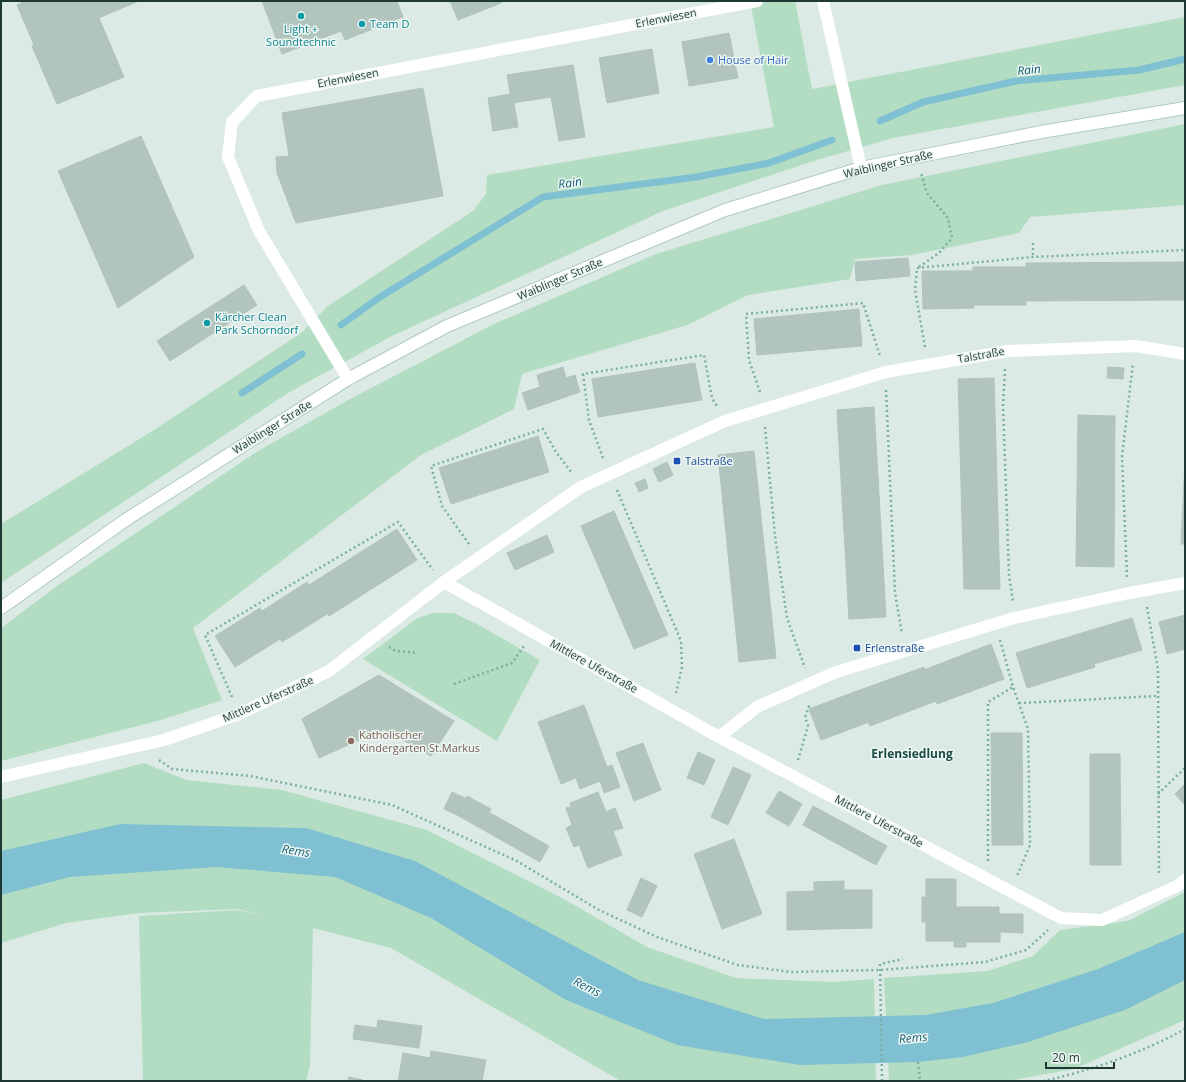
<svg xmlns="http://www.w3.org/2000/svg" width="1186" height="1082" font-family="'Open Sans',sans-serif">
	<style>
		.green { fill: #b3ddc2 }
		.water { fill: #80c0d3 }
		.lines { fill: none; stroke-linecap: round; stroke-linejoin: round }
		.stream { stroke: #80c0d3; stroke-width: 7 }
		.building { fill: #b2c4be; stroke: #afc3bc }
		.secondary-casing { stroke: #afcac2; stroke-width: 14 }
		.path { stroke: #7bafa3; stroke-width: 2.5; stroke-dasharray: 2 3; stroke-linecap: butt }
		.minor { stroke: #fff; stroke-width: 12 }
		.secondary { stroke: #fff; stroke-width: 12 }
		.culture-dot { fill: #0f9aa8; stroke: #edf6f2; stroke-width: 1.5 }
		.shop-dot { fill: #3f7fe0; stroke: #edf6f2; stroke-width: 1.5 }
		.transit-dot { fill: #1a4fb4; stroke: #edf6f2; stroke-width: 1.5 }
		.education-dot { fill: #8d6e63; stroke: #edf6f2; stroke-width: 1.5 }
		.labels { text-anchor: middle; stroke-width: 3; stroke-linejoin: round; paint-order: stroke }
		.street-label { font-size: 11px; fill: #1e3934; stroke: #edf6f2 }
		.culture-label { font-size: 11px; fill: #0d838f; stroke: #edf6f2; text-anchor: start }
		.shop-label { font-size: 11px; fill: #366cbe; stroke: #edf6f2; text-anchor: start }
		.transit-label { font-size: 11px; fill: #164399; stroke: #edf6f2; text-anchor: start }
		.education-label { font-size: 11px; fill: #785e54; stroke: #edf6f2; text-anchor: start }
		.water-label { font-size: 12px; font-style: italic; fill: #166077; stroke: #edf6f2 }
		.neighbourhood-label { font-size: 12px; font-weight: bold; fill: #194c43; stroke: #edf6f2 }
	</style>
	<rect width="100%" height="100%" fill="#dceae5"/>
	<g class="green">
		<polygon points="750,1 795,1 812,89 1185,17 1185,85 893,138 817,160 663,211 390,337 288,393 1,583 1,524 154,430 301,333 328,306 473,211 486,194 487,175 774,127"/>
		<polygon points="1185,124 1185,205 1030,217 1019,233 912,255 855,259 850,279 748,295 687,325 522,374 514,409 421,455 193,628 222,700 161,720 1,761 1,628 57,586 258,451 350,399 494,324 656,254 882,185"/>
		<polygon points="432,613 454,613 479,625 540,660 497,741 363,659 416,619"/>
		<polygon points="144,763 186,780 282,790 427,830 562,898 647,947 736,978 832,982 874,979 876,1081 619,1080 391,948 313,928 310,1066 306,1081 143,1081 139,916 237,910 265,916 237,909 140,913 66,923 1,943 1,800"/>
		<polygon points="1185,892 1185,1020 1074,1069 1008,1081 889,1081 884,978 988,971 1033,956 1060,930 1128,921"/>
	</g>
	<polygon class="water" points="120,824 306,828 415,861 638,980 764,1019 925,1015 993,1003 1098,969 1185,932 1185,980 1125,1010 1028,1042 963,1057 918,1062 800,1065 677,1045 566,1000 431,918 335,877 216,867 70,877 1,895 1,851"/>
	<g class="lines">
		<g class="stream">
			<polyline points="880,121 923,102 1016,81 1139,70 1185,59"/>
			<polyline points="341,325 380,297 543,197 696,177 769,163 832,140"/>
			<polyline points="242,393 302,354"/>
		</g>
	</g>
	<g class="building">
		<polygon points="26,1 139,1 34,45 17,5"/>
		<polygon points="262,1 329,1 341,31 282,54"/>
		<polygon points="329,1 397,1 403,17 345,40"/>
		<polygon points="450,1 501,1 501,3 458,20"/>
		<polygon points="99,18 124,77 57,104 32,46"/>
		<polygon points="729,33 738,78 689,86 682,42"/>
		<polygon points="652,49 659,93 607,103 599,58"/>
		<polygon points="573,65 585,137 559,141 551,97 512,103 507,75"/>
		<polygon points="423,88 443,196 296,223 277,173 276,157 289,156 282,113"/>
		<polygon points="510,94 512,103 514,103 518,127 493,131 488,98"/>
		<polygon points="141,136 194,257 118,308 58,171"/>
		<polygon points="908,258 910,276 856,281 855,262"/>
		<polygon points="1184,262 1185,300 1026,301 1026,263"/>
		<polygon points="973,267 1026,267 1026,305 974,305"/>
		<polygon points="922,271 973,271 974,308 923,309"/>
		<polygon points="244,285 257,305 170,361 157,341"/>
		<polygon points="859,309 862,346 757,355 754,319"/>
		<polygon points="695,363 702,400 598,417 592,379"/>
		<polygon points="563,367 566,378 540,387 537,375"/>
		<polygon points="1108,367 1124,368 1123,379 1107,378"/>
		<polygon points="575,375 580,392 528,410 522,393"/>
		<polygon points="994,378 1000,589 964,589 958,379"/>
		<polygon points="874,407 886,617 849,619 837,410"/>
		<polygon points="1078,415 1115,416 1114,567 1076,566"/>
		<polygon points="538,436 549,472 451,504 439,468"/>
		<polygon points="754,451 776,658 739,662 718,455"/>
		<polygon points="667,462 673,475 659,482 653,469"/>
		<polygon points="1185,462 1185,544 1181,544"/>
		<polygon points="645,479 648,488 639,492 635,483"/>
		<polygon points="614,511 668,635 634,649 581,526"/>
		<polygon points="397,529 417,560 329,616 309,585"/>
		<polygon points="547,535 554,552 515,570 507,553"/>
		<polygon points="307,582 327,614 282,642 262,611"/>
		<polygon points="260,608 280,639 235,667 215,636"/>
		<polygon points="1185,615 1185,649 1167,654 1159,622"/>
		<polygon points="1132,618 1142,650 1094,664 1085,632"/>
		<polygon points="1085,632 1095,667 1027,688 1016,653"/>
		<polygon points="991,644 1004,679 937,704 924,670"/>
		<polygon points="924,667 936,701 870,726 857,691"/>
		<polygon points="379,675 454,721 431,756 384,729 319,758 302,719"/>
		<polygon points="857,691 869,722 821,740 809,709"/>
		<polygon points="584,705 607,767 612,765 620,787 604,793 600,781 580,789 576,778 561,784 538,722"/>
		<polygon points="991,733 1022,733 1023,845 992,845"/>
		<polygon points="643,743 661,790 634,801 616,753"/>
		<polygon points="698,752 715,760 704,785 687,778"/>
		<polygon points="1090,754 1120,754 1121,865 1090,865"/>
		<polygon points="733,767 751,775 728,825 711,817"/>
		<polygon points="1185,784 1185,805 1175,794"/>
		<polygon points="779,791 802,804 789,826 766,813"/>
		<polygon points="452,792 465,798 457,815 444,809"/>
		<polygon points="598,792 606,812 615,808 623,828 613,831 622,855 588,868 579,845 574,847 566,828 572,825 566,808 571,807 570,803"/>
		<polygon points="467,796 491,809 480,828 457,815"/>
		<polygon points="813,806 887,846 876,865 803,825"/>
		<polygon points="490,813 549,846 540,862 480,828"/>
		<polygon points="734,839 762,914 722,929 694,854"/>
		<polygon points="641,878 657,886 642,917 627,910"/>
		<polygon points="926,879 956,879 956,907 999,907 999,914 1023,914 1023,933 1000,932 1000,942 966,942 966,947 954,947 954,941 926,941 926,922 922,922 922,897 926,897"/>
		<polygon points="844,881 844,890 872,890 872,928 787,930 787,892 814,891 814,882"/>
		<polygon points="378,1020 422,1026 419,1048 353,1039 355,1025 377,1028"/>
		<polygon points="431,1051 486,1060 482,1081 398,1081 403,1053 430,1058"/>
		<polygon points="349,1077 363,1080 363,1081 348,1081"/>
	</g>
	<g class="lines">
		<g class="secondary-casing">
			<polyline id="secondary" points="1,608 127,519 348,379 447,326 725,210 861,168 1041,132 1185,108"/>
		</g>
		<g class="path">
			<polyline points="1033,243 1033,257"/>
			<polyline points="919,267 939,253 952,238 948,218 927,193 921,173"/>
			<polyline points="925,347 915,290 917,268 1033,257 1185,250"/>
			<polyline points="1005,369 1003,405 1009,575 1013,601"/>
			<polyline points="886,390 895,593 902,634"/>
			<polyline points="760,392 749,360 746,314 863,303 880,356"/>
			<polyline points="765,427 775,536 787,618 805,668"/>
			<polyline points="603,458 589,420 583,374 704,355 712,398 717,406"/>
			<polyline points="617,490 681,641 682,667 676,693"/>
			<polyline points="469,544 442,506 431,466 543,429 556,452 572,473"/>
			<polyline points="1127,577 1122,457 1133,363"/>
			<polyline points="1147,607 1158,669 1159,875"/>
			<polyline points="1000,640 1013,687 1028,729 1030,845 1017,876"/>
			<polyline points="389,647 396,651 418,653"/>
			<polyline points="454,684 512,663 524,646"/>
			<polyline points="232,697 205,635 398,522 433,570"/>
			<polyline points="1019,703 1158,696"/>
			<polyline points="159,760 172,769 250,776 392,805 515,860 599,910 657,937 738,965 791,972 880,970 985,962 1026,950 1048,930"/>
			<polyline points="798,760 808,726 805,717 810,704"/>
			<polyline points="1158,794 1185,768"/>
			<polyline points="988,861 988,702 1013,687"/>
			<polyline points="918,1062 920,1081"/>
			<polyline points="882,1081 880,964 903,959"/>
			<path d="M1043 1081C1090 1071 1142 1053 1185 1029"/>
		</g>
		<g class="minor">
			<polyline points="823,1 861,168"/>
			<polyline points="348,379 259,231 228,157 232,122 257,96 757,1"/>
			<polyline points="444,582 719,737 1061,918 1102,920 1177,886 1185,880"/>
			<polyline points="719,737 757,707 836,672 1014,618 1129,593 1185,583"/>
			<polyline points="1,777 164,740 239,714 329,671 444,582 581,487 725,421 886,372 1008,351 1136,346 1185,354"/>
		</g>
		<use href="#secondary" class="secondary"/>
	</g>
	<g class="culture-dot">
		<circle cx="301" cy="16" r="4"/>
		<circle cx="362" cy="24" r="4"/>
		<circle cx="207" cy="323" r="4"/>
	</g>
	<circle class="shop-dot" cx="710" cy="60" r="4"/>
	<g class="transit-dot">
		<rect x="673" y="457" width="8" height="8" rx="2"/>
		<rect x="853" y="644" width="8" height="8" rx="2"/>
	</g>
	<circle class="education-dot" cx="351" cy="741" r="4"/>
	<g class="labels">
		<g class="street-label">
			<text transform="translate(666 18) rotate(-11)" y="4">Erlenwiesen</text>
			<text transform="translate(348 78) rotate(-11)" y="4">Erlenwiesen</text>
			<text transform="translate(888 164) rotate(-13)" y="4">Waiblinger Straße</text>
			<text transform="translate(560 279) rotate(-23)" y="4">Waiblinger Straße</text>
			<text transform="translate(981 355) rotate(-10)" y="4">Talstraße</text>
			<text transform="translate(272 427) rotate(-32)" y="4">Waiblinger Straße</text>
			<text transform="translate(594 666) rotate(29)" y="4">Mittlere Uferstraße</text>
			<text transform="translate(268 699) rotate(-24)" y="4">Mittlere Uferstraße</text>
			<text transform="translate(879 821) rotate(28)" y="4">Mittlere Uferstraße</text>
		</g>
		<g class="culture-label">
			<text x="370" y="28">Team D</text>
			<text x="301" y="33" text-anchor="middle">Light +<tspan x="301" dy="13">Soundtechnic</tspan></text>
			<text x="215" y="321">Kärcher Clean<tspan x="215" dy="13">Park Schorndorf</tspan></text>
		</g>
		<g class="shop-label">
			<text x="718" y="64">House of Hair</text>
		</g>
		<g class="transit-label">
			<text x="685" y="465">Talstraße</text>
			<text x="865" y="652">Erlenstraße</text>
		</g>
		<g class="education-label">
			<text x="359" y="739">Katholischer<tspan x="359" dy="13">Kindergarten St.Markus</tspan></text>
		</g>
		<g class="water-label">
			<text transform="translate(1029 70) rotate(-6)" y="4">Rain</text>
			<text transform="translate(570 183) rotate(-8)" y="4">Rain</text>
			<text transform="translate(296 851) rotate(9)" y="4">Rems</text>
			<text transform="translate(587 987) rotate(27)" y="4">Rems</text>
			<text transform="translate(913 1038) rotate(-5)" y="4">Rems</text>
		</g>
		<g class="neighbourhood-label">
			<text x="912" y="758">Erlensiedlung</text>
		</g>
	</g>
	<rect width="1186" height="1082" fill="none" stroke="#1e3934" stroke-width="4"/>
	<path d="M1046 1062v6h68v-6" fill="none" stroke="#1e3934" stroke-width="2"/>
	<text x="1052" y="1062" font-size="12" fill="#1e3934" stroke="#edf6f2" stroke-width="3" paint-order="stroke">20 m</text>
</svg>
